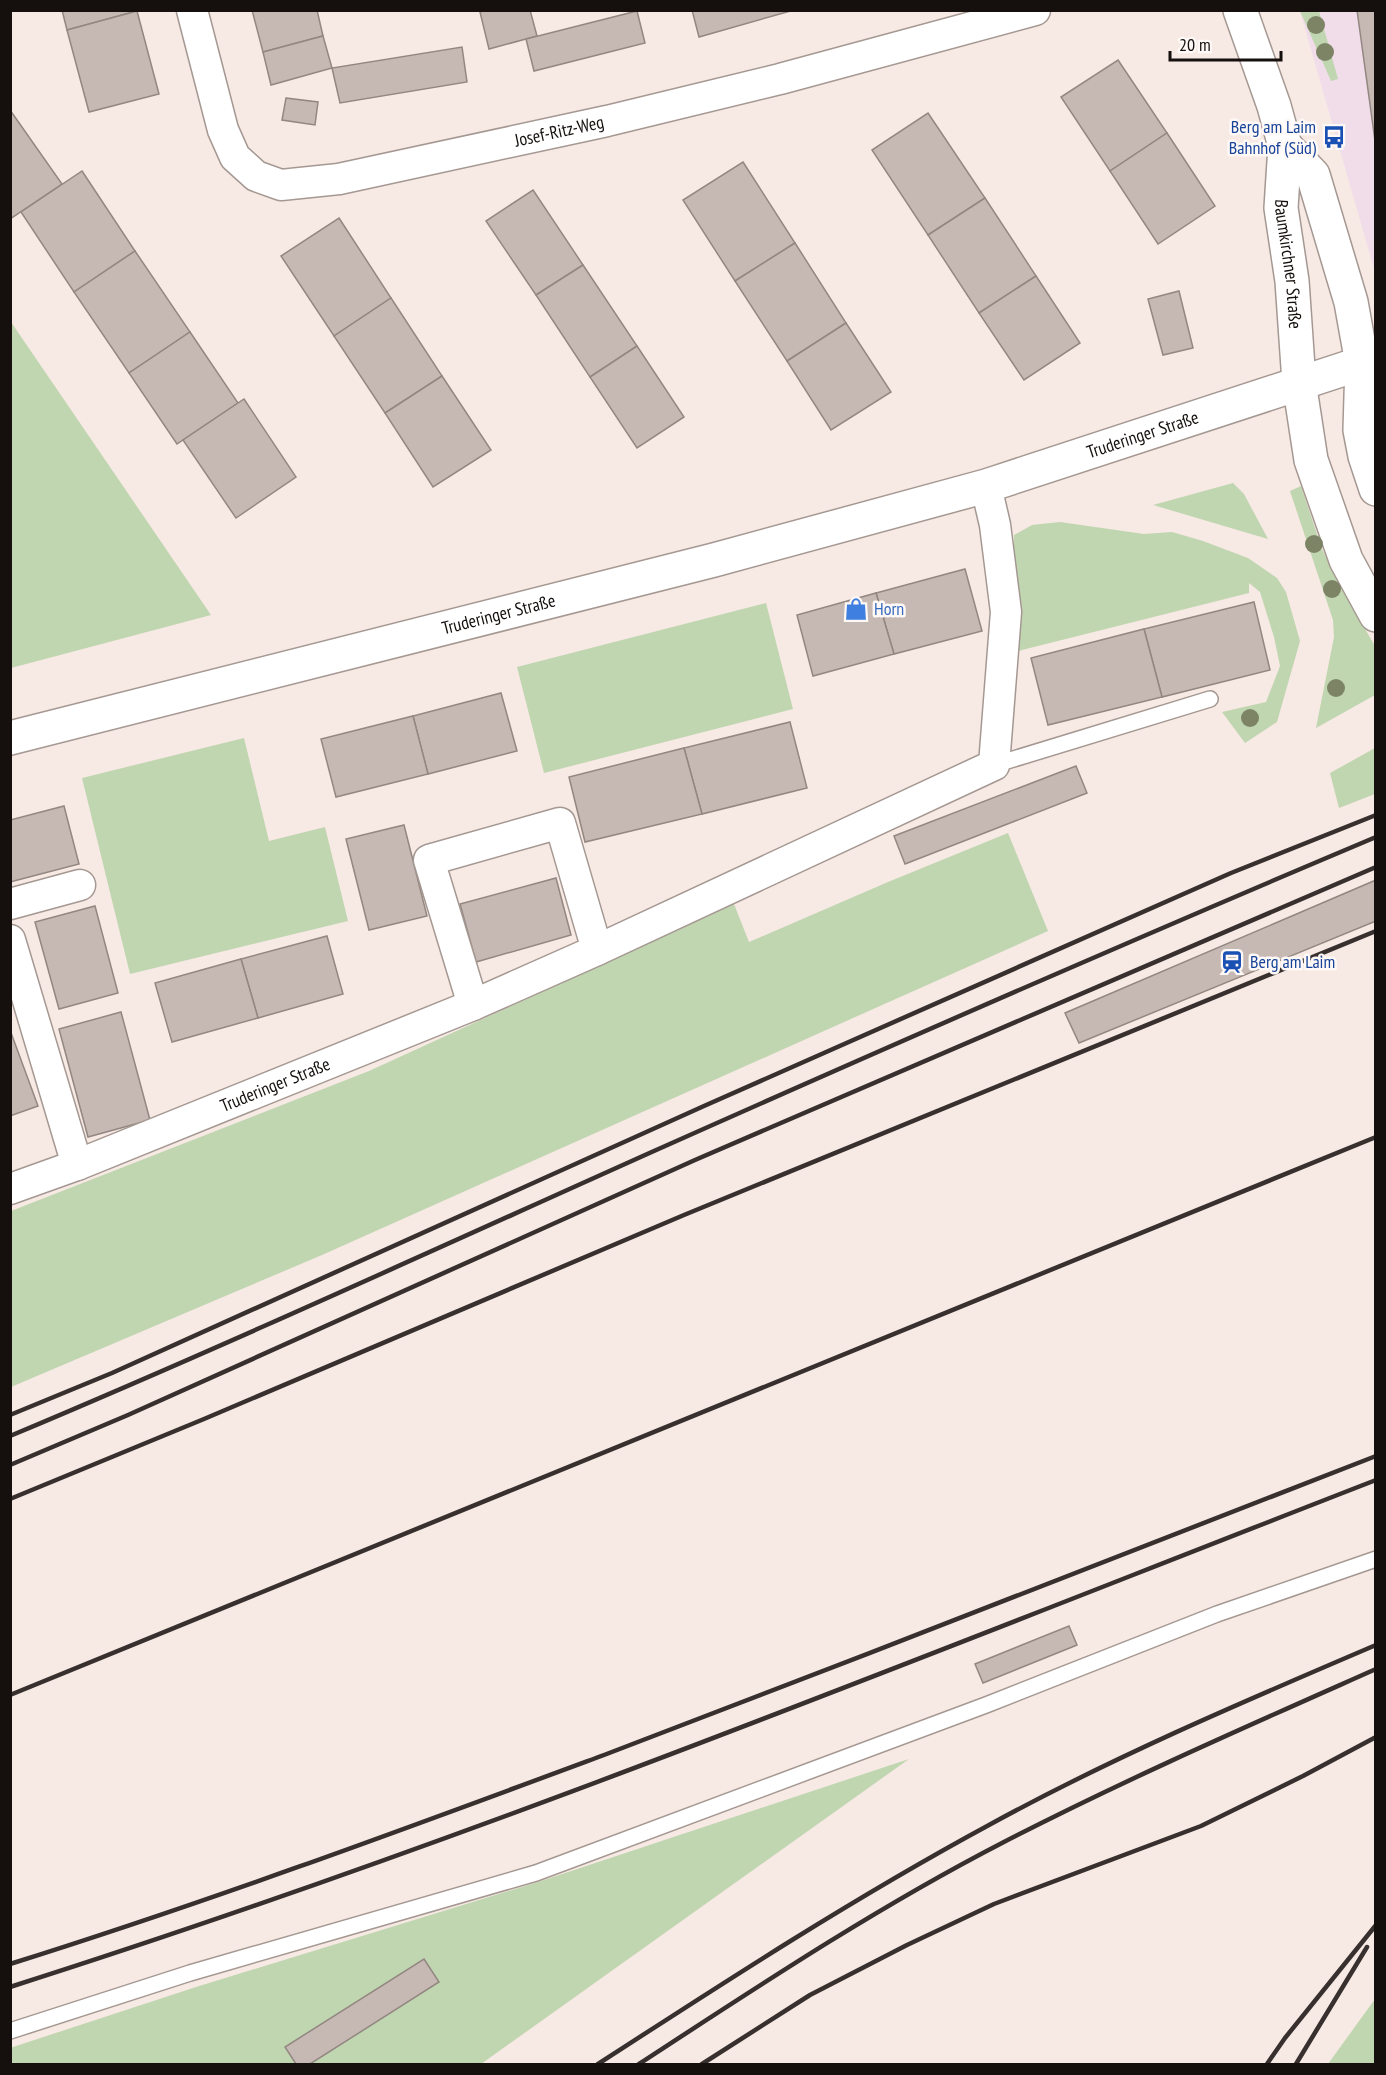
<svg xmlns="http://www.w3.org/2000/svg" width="1386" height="2075" font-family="'PT Sans Narrow',sans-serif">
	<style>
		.commercial { fill: #f1dcea }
		.green { fill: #c0d6b1 }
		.building { fill: #c6b9b3; stroke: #938781; stroke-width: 1.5 }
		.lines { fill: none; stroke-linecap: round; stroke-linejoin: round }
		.lane-casing { stroke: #a59892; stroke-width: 18 }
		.street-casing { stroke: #a59892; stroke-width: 33 }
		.secondary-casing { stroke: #a59892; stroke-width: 36 }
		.lane { stroke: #fff; stroke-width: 15 }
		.street { stroke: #fff; stroke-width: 30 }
		.secondary { stroke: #fff; stroke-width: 33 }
		.rail { stroke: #37302e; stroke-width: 4.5 }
		.tree { fill: #7d8466 }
		.labels { text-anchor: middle; stroke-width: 5; stroke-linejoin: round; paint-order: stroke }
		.transit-label { font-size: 18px; fill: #164399; stroke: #fef9f6; text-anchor: end }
		.street-label { font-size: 18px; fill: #15100e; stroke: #fef9f6 }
		.shop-label { font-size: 18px; fill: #366cbe; stroke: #fef9f6; text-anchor: start }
	</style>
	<rect width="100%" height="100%" fill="#f7e9e3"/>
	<polygon class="commercial" points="1300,11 1375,11 1375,272"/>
	<g class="green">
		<polygon points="1300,11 1319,11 1338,79 1331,81"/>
		<polygon points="11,322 211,615 11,668"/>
		<polygon points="1233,483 1244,494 1268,539 1153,505"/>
		<polygon points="1301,486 1322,549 1344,593 1375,646 1375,695 1316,728 1334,637 1333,620 1290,491"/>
		<polygon points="1060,522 1144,534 1172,532 1203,541 1248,558 1277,578 1286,592 1300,641 1277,722 1245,743 1222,712 1266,702 1280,666 1274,637 1260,592 1249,583 1249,593 1014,652 1014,535 1032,525"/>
		<polygon points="766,603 793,709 544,773 517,667"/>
		<polygon points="244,738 269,841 325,827 348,921 130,974 82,778"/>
		<polygon points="1375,748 1375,794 1339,808 1330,773"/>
		<polygon points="1008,833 1048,931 322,1255 11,1387 11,1211 369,1071 734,904 749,942 888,882"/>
		<polygon points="909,1759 481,2064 11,2064 10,2048 196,1987 538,1882"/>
		<polygon points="1375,1999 1375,2064 1328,2064"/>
	</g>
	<g class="building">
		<polygon points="62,10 137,10 137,11 67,30"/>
		<polygon points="252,10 317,10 323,36 263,52"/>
		<polygon points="486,10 530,10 537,36 489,49 480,12"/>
		<polygon points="692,10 794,10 699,37"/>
		<polygon points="1357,10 1376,10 1376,148"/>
		<polygon points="137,11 159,94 89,112 67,30"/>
		<polygon points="637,11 645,43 534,71 526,39"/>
		<polygon points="323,36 332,68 271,85 263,52"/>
		<polygon points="462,47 467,82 340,103 332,68"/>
		<polygon points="1118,60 1167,133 1110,171 1061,97"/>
		<polygon points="286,98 318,102 315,125 282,120"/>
		<polygon points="10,110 62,184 10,219"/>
		<polygon points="928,113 985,198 928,235 872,150"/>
		<polygon points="1167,133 1215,206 1158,244 1110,171"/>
		<polygon points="743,162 795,243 735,281 683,200"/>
		<polygon points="82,171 135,251 74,292 21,212"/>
		<polygon points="533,190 583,265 536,295 486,221"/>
		<polygon points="985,198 1036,276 979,313 928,235"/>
		<polygon points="339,218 391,298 334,336 281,256"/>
		<polygon points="795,243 846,323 787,361 735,281"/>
		<polygon points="135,251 190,332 129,373 74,292"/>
		<polygon points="583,265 637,346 590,377 536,295"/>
		<polygon points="1036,276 1080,343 1024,380 979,313"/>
		<polygon points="1179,291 1193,348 1163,355 1148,299"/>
		<polygon points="391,298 442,376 385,413 334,336"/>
		<polygon points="846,323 891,392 831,430 787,361"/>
		<polygon points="190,332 238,403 177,444 129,373"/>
		<polygon points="637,346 684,417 637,448 590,377"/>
		<polygon points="442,376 491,450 433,487 385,413"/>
		<polygon points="244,399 296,477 236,518 183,440"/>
		<polygon points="965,569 982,631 894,654 876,593"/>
		<polygon points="876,593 894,654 813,676 797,615"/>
		<polygon points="1254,602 1270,670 1162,697 1144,629"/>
		<polygon points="1144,629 1162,697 1048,725 1031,658"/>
		<polygon points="501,693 517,751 428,774 413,716"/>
		<polygon points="413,716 428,774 336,797 321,739"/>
		<polygon points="790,722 807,788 702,814 684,748"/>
		<polygon points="684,748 702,814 585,842 569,777"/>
		<polygon points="1076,766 1087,793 905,864 894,836"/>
		<polygon points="64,806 79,864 10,882 10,820"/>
		<polygon points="404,825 427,916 369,930 346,839"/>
		<polygon points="556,878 571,935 476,962 460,904"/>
		<polygon points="1376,880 1376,921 1079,1043 1065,1013"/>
		<polygon points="95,906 118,993 59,1009 35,922"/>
		<polygon points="327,936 343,994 258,1018 241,959"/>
		<polygon points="241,959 258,1018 172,1042 155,983"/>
		<polygon points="121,1012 150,1120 88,1137 59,1029"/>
		<polygon points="10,1030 38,1106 10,1116"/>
		<polygon points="1069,1626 1077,1645 983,1683 975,1664"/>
		<polygon points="424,1959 439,1982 310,2064 296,2064 285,2047"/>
	</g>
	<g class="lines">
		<g class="lane-casing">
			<g id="lane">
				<polyline points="994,765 1210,699"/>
				<polyline points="10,2031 190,1973 536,1873 986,1705 1217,1614 1376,1559"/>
			</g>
		</g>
		<g class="street-casing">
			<g id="street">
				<path id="s1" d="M192 10 223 130 235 157 256 176 281 185 339 179 607 121 780 79 1035 10"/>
				<polyline points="10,904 80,885"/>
				<polyline points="10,940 77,1165"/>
				<polyline points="473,1005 429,860 560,823 597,950"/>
				<path id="s2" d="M10 1189 77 1165 473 1005 597 950 994 765 1006 612 995 525 986 486"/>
			</g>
		</g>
		<g class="secondary-casing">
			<g id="secondary">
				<path id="s3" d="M1240 10 1274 106 1285 146 1281 208 1292 281 1299 382 1311 460 1346 560 1376 615"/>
				<polyline points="1285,146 1313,175 1351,302 1362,363 1360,430 1365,456 1376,489"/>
				<path id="s4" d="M10 738 714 560 986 486 1362 363"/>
			</g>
		</g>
		<use href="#lane" class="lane"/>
		<use href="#street" class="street"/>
		<use href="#secondary" class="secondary"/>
		<g class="rail">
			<polyline points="10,1415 112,1373 704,1106 1231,873 1376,815"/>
			<path d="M10 1436C227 1345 440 1247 654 1151 894 1044 1134 939 1376 837"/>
			<polyline points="10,1465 128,1415 695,1160 1376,867"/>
			<polyline points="10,1499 204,1419 684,1215 1376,931"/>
			<polyline points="10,1695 1376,1137"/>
			<path d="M10 1964C211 1901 407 1828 604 1755 862 1657 1118 1556 1376 1456"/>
			<path d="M10 1987C473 1840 923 1656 1376 1480"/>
			<path d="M598 2064C726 1981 854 1898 989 1825 1113 1757 1245 1701 1376 1645"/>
			<path d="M639 2064C757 1987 876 1908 1002 1843 1124 1780 1250 1725 1376 1669"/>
			<polyline points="702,2064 810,1995 907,1945 994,1904 1201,1826 1303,1776 1376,1737"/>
			<polyline points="1267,2064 1285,2038 1376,1925"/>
			<polyline points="1296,2064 1367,1947"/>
		</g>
	</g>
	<g class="tree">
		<circle cx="1316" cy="25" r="9"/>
		<circle cx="1325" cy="52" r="9"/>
		<circle cx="1314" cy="544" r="9"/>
		<circle cx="1332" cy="589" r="9"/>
		<circle cx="1336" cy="688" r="9"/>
		<circle cx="1250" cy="718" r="9"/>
	</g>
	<defs>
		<g id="bus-bare" transform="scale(1.8)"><path d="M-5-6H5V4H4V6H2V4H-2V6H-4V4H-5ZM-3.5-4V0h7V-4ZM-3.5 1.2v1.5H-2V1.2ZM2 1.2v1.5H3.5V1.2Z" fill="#1a4fb4" stroke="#fef9f6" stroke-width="2.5" paint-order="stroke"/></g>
		<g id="shop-bare" transform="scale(1.8)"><path d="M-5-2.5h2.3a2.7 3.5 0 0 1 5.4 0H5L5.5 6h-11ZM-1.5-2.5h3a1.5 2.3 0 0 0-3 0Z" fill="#3f7fe0" stroke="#fef9f6" stroke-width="2.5" paint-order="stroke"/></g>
		<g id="station-bare" transform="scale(1.8)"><path d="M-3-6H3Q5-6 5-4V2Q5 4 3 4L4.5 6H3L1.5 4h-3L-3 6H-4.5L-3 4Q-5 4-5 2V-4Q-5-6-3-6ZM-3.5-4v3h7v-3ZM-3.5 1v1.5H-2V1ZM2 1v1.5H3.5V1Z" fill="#1a4fb4" stroke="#fef9f6" stroke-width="2.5" paint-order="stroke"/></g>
	</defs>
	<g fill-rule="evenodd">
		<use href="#bus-bare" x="1334" y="137"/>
		<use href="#shop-bare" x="856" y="609"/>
		<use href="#station-bare" x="1232" y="962"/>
	</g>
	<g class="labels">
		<g class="transit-label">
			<text x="1316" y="133">Berg am Laim<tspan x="1316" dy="21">Bahnhof (Süd)</tspan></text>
			<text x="1250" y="968" text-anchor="start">Berg am Laim</text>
		</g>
		<g class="street-label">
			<text dy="6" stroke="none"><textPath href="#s1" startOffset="492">Josef-Ritz-Weg</textPath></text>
			<text dy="6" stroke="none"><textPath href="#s3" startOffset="262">Baumkirchner Straße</textPath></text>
			<text dy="6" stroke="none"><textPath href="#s4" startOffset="1173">Truderinger Straße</textPath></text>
			<text dy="6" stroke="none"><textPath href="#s4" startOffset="504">Truderinger Straße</textPath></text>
			<text dy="6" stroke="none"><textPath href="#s2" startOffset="285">Truderinger Straße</textPath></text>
		</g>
		<g class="shop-label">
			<text x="874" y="615">Horn</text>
		</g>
	</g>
	<rect width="1386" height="2075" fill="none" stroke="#15100e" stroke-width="24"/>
	<path d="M1170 51v9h111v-9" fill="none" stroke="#15100e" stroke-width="3"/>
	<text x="1179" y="51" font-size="18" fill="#15100e" stroke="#fef9f6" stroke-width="4.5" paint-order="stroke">20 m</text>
</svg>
